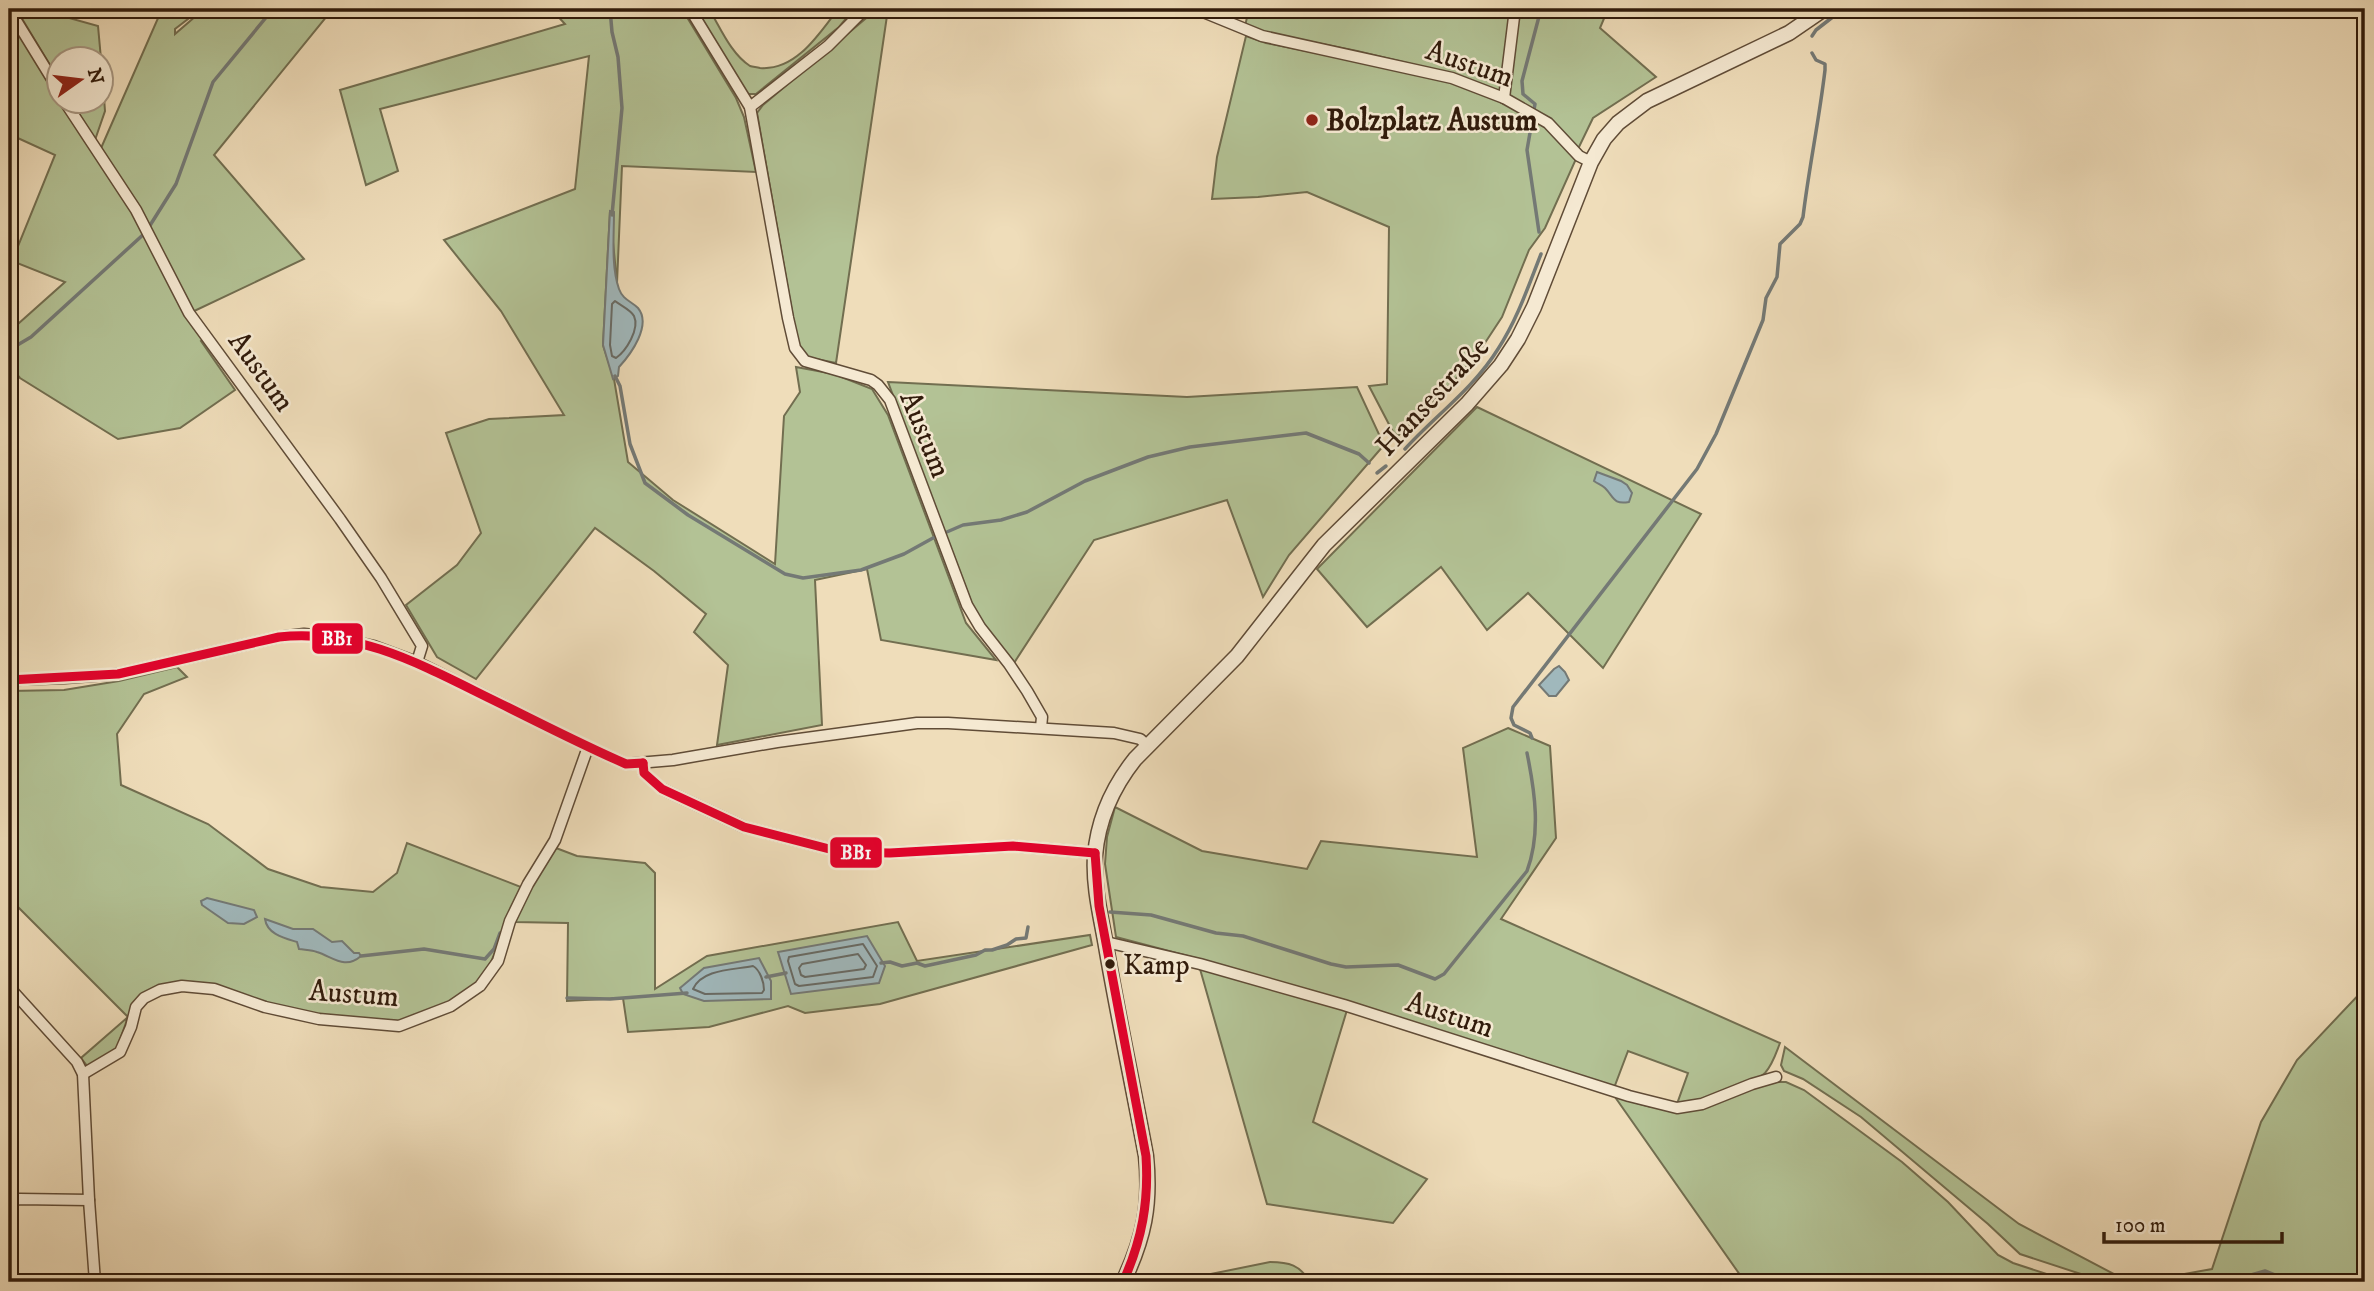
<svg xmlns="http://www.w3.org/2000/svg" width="2374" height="1291" font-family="'IM FELL DW Pica',serif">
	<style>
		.green { fill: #b3c295; stroke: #726e50; stroke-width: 2 }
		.water { fill: #a0b8bc; stroke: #747975; stroke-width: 2 }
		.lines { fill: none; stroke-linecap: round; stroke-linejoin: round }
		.shore { stroke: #686a64; stroke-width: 2 }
		.stream { stroke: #747975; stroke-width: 3.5 }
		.minor-casing { stroke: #604c37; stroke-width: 13 }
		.tertiary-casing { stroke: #604c37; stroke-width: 17 }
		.minor { stroke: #f5e9d2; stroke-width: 10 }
		.tertiary { stroke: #f5e9d2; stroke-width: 14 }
		.bus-1-casing { stroke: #f5e9d2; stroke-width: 14 }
		.bus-1 { stroke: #e4002b; stroke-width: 9 }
		.poi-dot { fill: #8f2418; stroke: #f5e9d2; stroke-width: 2.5 }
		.bus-dot { fill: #311b0b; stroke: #f5e9d2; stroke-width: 2.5 }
		.labels { text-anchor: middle; stroke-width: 5; stroke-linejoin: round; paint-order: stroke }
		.bus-label { font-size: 28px; fill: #311b0b; stroke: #f5e9d2; text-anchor: start }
		.street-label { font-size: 30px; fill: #311b0b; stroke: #f5e9d2 }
		.poi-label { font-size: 30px; font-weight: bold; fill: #311b0b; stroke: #f5e9d2; text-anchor: start }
		.line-badge { stroke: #f5e9d2; stroke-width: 2.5 }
		.badge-label { font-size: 19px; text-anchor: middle; font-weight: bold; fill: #fff }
	</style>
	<rect width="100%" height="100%" fill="#efddba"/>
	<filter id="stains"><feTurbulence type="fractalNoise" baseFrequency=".00286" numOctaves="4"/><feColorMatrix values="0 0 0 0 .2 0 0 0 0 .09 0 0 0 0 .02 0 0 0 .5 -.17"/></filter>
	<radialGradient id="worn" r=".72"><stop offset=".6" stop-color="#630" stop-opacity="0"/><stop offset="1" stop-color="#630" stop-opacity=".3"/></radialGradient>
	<g class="green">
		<polygon points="9,9 59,92 60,102 65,102 98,155 162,9 201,9 175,29 175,34 204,9 335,9 331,11 214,155 304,259 190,313 207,337 201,341 235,390 180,428 118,439 20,378 9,365 9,332 65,282 12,261 55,155 9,134"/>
		<polygon points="21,9 37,9 98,26 101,59 60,60 59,80 18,12"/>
		<polygon points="551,9 682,9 736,98 744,117 756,172 622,166 617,283 610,211 603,345 614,379 628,462 673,500 775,564 784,416 800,392 796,367 834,374 872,389 888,415 966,623 996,660 881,640 867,569 815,580 822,725 717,745 728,665 694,632 706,614 654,571 595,528 476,679 437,657 406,605 457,565 481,533 446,433 489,419 564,415 501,311 444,240 575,189 589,56 380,109 398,171 366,185 340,90 565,24"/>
		<path d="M696 9H709C720 27 731 54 750 66 753 67 756 67 760 68 796 71 819 34 838 9H854L839 27 756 94H747Z"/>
		<polygon points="877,9 888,9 836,363 806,357 798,346 757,113 763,105"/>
		<polygon points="1249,9 1608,9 1600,28 1656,77 1593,118 1578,149 1550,120 1453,74 1357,51 1263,32 1245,26"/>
		<polygon points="1246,36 1266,43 1451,80 1502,101 1547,127 1576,159 1545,228 1529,250 1502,317 1479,352 1453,382 1398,436 1393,432 1369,386 1387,384 1389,227 1307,192 1258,197 1212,199 1217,157"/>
		<polygon points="102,71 105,111 95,140 72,102 102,102"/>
		<polygon points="888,382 1187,397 1357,387 1384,445 1289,555 1263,597 1227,500 1094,540 1014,663 977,617"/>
		<polygon points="1477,407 1701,514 1603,668 1528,593 1487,630 1441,567 1367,627 1317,569"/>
		<polygon points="177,667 187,677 144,694 117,734 121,785 208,824 268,869 321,887 373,892 397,873 407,843 521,887 491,962 476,984 451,1002 399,1021 322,1015 262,1002 162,986 128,1017 117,1048 88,1067 81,1058 128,1017 9,898 9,691 64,690 119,681"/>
		<path d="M1508 728 1550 746 1556 838 1501 919 1780 1043C1776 1053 1773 1064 1765 1073 1754 1084 1693 1103 1677 1104L1688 1073 1628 1051 1614 1088 1203 960 1116 937 1105 864 1107 837 1115 807 1202 851 1307 869 1321 841 1477 857 1463 748Z"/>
		<polygon points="556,848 577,856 645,863 655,873 655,989 707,956 898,922 917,961 1090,935 1092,945 880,1004 805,1013 788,1006 709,1027 628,1032 623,998 567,1001 568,923 515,922 531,888"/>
		<polygon points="1200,969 1347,1010 1313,1122 1427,1179 1393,1223 1267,1204"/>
		<polygon points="2365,988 2365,1282 2140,1282 2212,1269 2261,1122 2297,1060"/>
		<polygon points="1785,1047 2019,1224 2129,1282 2089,1282 2090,1277 2020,1254 1988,1224 1861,1117 1803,1079 1784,1071 1781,1065"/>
		<polygon points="1776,1082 1786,1082 1804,1090 1902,1162 1948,1202 1998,1255 2013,1263 2071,1282 1881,1282 1875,1279 1867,1282 1745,1282 1615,1097 1651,1107 1734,1094"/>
		<path d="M1270 1262C1289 1262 1300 1265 1310 1282H1211L1206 1275Z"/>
	</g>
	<g class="water">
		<path d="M610 211 614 212C614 237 611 266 619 289 623 300 631 301 638 308 652 325 631 354 619 367L618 376 613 379 603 345Z"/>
		<path d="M1597 472 1621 481 1627 485 1632 493 1629 502C1613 505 1614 497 1605 488 1602 485 1598 484 1594 481Z"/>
		<polygon points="1559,666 1565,672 1569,680 1556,696 1549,696 1539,685 1554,669"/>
		<polygon points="207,898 254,910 257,917 244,924 228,923 202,905 201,901"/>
		<path d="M265 919 293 929H313L332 942 342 941 354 953H359L361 956C345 970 333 957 317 952 312 950 305 950 299 949L297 942C284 938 267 934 265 919Z"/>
		<polygon points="867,936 885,966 879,983 791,994 778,952"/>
		<polygon points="759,958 771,981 771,999 704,1001 683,994 680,988 704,968"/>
	</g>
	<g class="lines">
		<g class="shore">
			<path d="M615 301C620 305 631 310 634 316 640 329 626 351 616 358L612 356 610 345 612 304Z"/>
			<polygon points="863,944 877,966 873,977 799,986 795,984 788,961 789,957"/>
			<polygon points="858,954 866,965 864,969 805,977 801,975 799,968 802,964"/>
			<path d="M753 966C760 970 764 982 764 990L762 993 705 994 693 989C702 969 733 970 753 966Z"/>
		</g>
		<g class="stream">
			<polyline points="610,9 612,32 618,57 622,108 612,215"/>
			<polyline points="1812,36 1816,30 1834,16"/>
			<polyline points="149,227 176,184 213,82 273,9"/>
			<polyline points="1539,232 1527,150 1535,104 1523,94 1522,81 1541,9"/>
			<polyline points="9,350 31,337 145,233"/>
			<polyline points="615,376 620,386 630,444 645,483 688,515 785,574 803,578 861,570 904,554 933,538 963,525 1001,520 1027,512 1085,481 1148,457 1190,447 1306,433 1359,454 1369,463"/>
			<path d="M1405 449C1435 416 1474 388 1498 349 1517 320 1528 287 1541 254"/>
			<polyline points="1377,473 1386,466"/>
			<path d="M1532 738 1530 733 1514 725 1511 718 1513 707 1697 469 1716 434 1763 320 1766 298 1777 277 1780 244 1800 224 1803 217C1809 167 1819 121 1825 70V64L1816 60 1812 53"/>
			<path d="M1110 912 1151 915 1216 933 1243 936 1331 964 1346 967 1398 965 1435 979 1444 974 1527 871C1541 833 1535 792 1527 753"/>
			<polyline points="361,956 424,949 485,959 494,949 500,933"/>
			<polyline points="881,963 890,962 902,966 917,963 925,966 976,955 985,950 992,950 1007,945 1016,939 1026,938 1028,927"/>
			<polyline points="766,977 786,973"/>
			<polyline points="567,998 610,999 687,993"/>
			<polyline points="2226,1282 2265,1271 2293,1282"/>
		</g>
		<g class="minor-casing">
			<g id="minor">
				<polyline points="9,9 60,92"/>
				<polyline points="690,9 750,107 788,318 795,348 805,361 871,380 878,385 890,400 967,605 980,627 1009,664 1027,691 1042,717 1041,728"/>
				<polyline points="1196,9 1262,36 1452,78 1504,98 1548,123 1579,156 1591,162"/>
				<polyline points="1504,98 1515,9"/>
				<polyline points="65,102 136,210 189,313 340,519 381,578 422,646 417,662"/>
				<polyline points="750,107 828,46 865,9"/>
				<polyline points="9,680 65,678 118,674 279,637 304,634 333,637 374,646 417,662 588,747 626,764 673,760 777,742 917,723 948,723 1114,733 1140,739 1147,745"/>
				<polyline points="643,763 644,773 662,789 744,827 841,852 890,853 1013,846 1095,853"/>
				<polyline points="1106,942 1200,964 1344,1005 1629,1096 1677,1108 1702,1104 1752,1084 1776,1077"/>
				<polyline points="9,987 77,1062 83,1074 89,1200 19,1199 9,1203"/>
				<polyline points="83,1074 120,1052 131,1027 136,1007 144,998 160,990 182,986 214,989 265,1007 319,1019 399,1026 451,1006 480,986 498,961 510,921 528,884 555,840 588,747"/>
				<polyline points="89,1200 95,1282"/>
			</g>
		</g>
		<g class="tertiary-casing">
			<path id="tertiary" d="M1123 1282C1144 1238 1151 1205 1146 1156 1133 1086 1118 1016 1106 946 1101 917 1093 886 1095 856 1098 819 1112 788 1135 759L1237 656 1324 545 1467 404 1501 365 1518 339 1534 307 1591 162 1604 139 1618 123 1647 101 1789 33 1824 9"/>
		</g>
		<use href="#minor" class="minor"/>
		<use href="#tertiary" class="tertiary"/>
		<g class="bus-1-casing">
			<g id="bus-1">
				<path d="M9 680 118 674 279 637C356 628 424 666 491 699 536 721 580 744 626 764L643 763"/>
				<polyline points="643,763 644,773 662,789 744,827 841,852 890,853 1013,846 1095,853"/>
				<path d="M1095 853 1099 906 1146 1156C1149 1202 1142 1240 1123 1282"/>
			</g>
		</g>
		<use href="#bus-1" class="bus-1"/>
	</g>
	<circle class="poi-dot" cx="1312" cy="120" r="7"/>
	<circle class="bus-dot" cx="1110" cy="964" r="6"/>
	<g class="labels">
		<g class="bus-label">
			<text x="1123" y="974">Kamp</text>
		</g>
		<g class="street-label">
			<text transform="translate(1470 63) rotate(19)" y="10">Austum</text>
			<text transform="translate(262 371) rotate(54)" y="10">Austum</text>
			<text transform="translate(1432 396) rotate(-47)" y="10">Hansestraße</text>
			<text transform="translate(926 434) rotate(68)" y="10">Austum</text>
			<text transform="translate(354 993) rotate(4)" y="10">Austum</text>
			<text transform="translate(1450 1014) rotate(18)" y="10">Austum</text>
		</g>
		<g class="poi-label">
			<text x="1326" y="130">Bolzplatz Austum</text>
		</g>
	</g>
	<g class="line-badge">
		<rect x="311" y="622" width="53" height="33" rx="7" fill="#e4002b"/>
		<rect x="829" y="836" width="54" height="33" rx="7" fill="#e4002b"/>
	</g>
	<g class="badge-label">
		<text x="337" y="645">BB1</text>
		<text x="856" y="859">BB1</text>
	</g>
	<rect width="2374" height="1291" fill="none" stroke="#efddba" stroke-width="35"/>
	<rect x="10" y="10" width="2353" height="1270" fill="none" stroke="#311b0b" stroke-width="3.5"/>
	<rect x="18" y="18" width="2339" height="1256" fill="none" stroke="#311b0b" stroke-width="2"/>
	<g transform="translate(80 80) rotate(76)"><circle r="33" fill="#f5e9d2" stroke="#a79782" stroke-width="2"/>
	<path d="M0-5L12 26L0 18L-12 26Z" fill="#8f2418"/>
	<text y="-10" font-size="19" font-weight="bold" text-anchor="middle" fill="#311b0b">N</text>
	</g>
	<path d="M2104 1232v10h178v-10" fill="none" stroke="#311b0b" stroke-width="3.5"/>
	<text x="2115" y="1232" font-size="21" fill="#311b0b" stroke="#f5e9d2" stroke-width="5" paint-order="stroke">100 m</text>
	<rect width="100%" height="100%" filter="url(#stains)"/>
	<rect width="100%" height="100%" fill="url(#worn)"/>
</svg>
